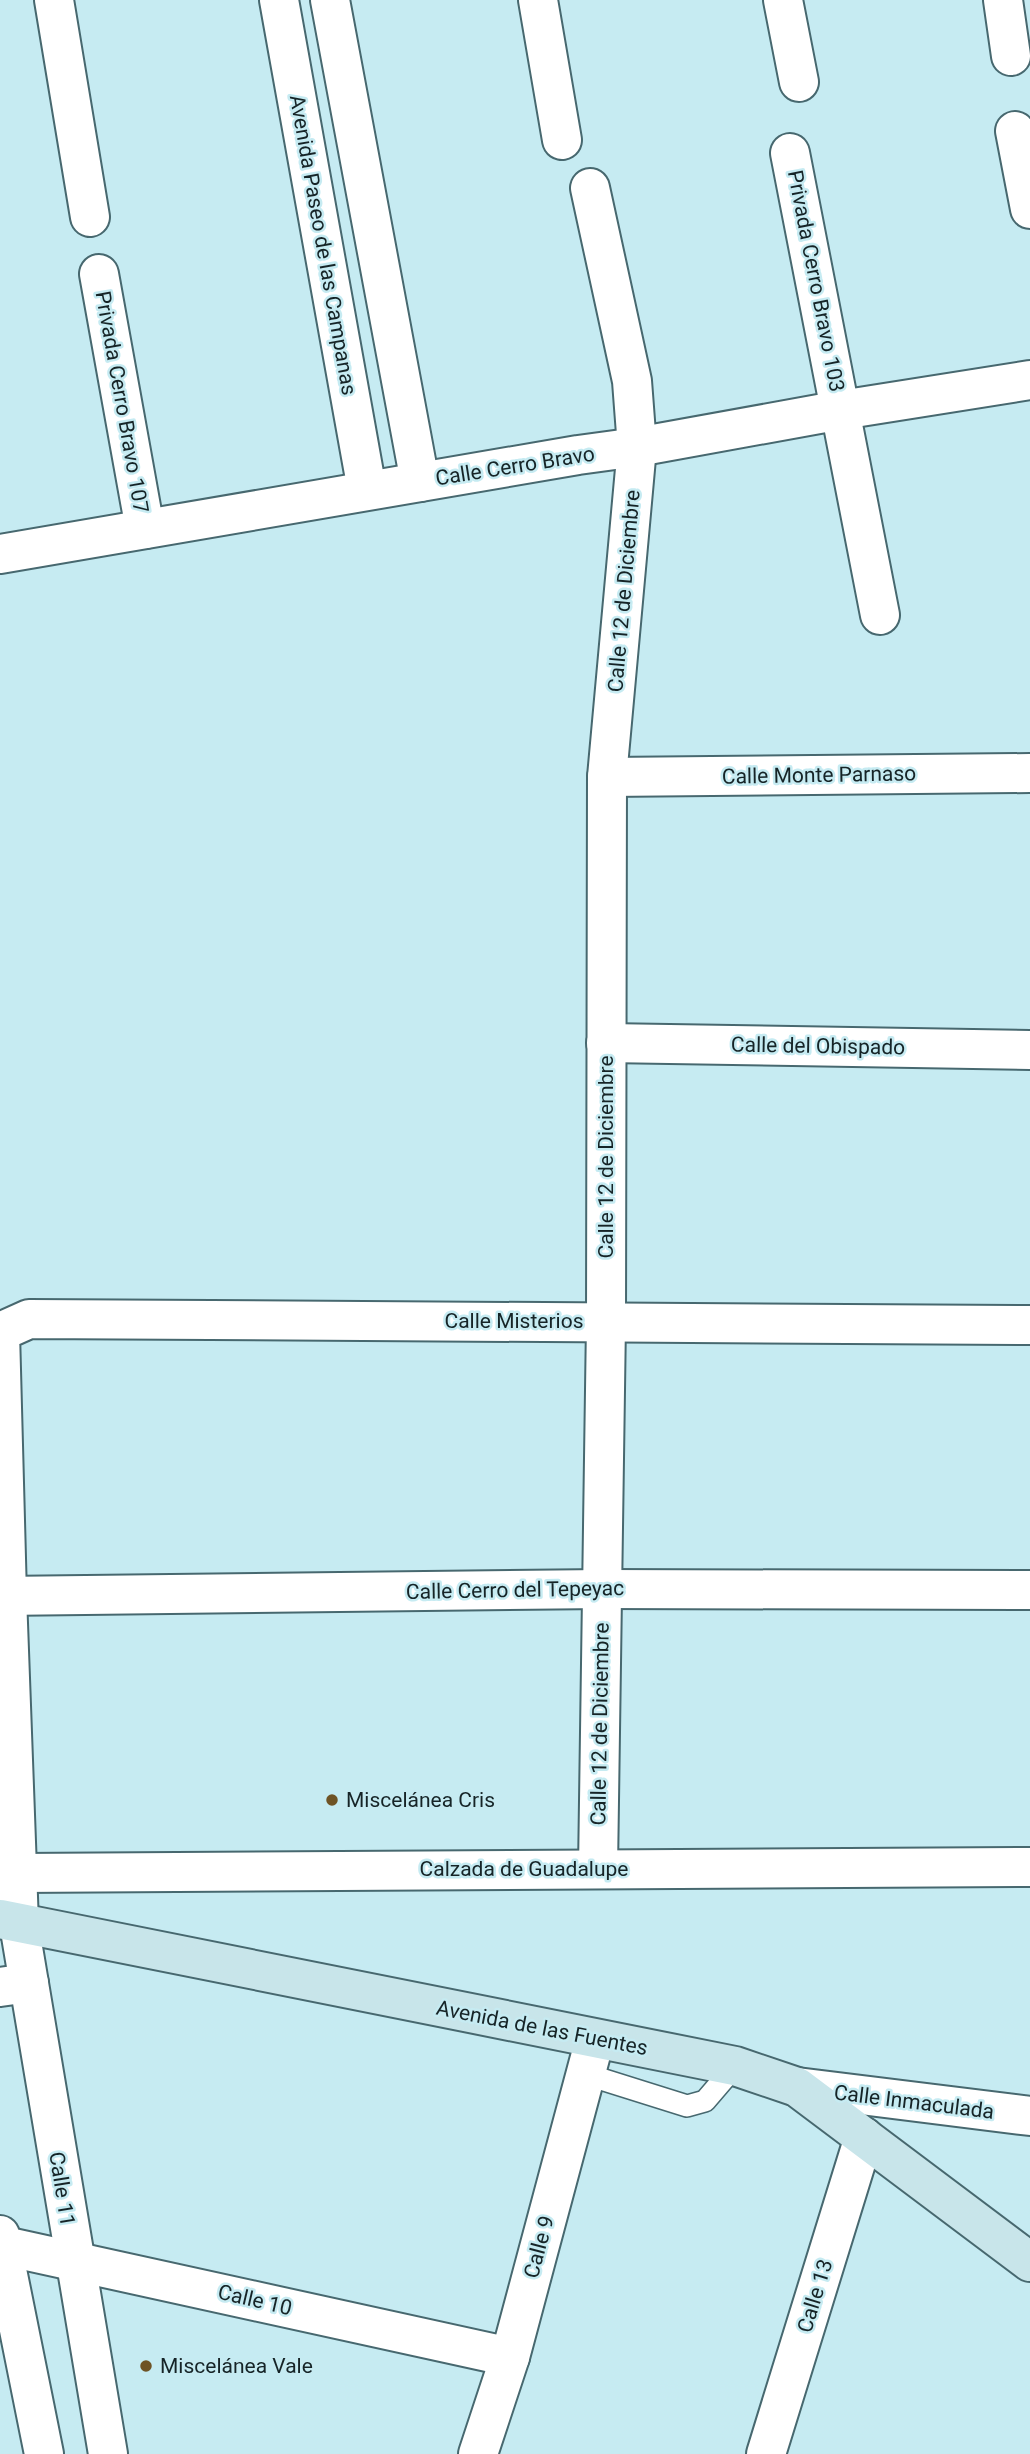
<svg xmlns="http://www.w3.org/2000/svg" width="1030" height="2454" font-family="Roboto,sans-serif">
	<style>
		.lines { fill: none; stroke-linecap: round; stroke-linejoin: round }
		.service-casing { stroke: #47686f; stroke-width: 24 }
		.minor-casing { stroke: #47686f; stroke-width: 42 }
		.tertiary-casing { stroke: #47686f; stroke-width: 42 }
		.secondary-casing { stroke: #47686f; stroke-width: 42 }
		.service { stroke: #fff; stroke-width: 21 }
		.minor { stroke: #fff; stroke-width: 38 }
		.tertiary { stroke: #fff; stroke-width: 38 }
		.secondary { stroke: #c8e5ea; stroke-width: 38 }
		.poi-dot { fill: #6e5325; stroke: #c6ebf2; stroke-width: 2.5 }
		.labels { text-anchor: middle; stroke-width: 5; stroke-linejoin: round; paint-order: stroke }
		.street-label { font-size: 21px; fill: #162427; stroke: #c6ebf2 }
		.poi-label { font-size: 21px; fill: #162427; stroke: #c6ebf2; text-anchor: start }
	</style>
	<rect width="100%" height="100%" fill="#c6ebf2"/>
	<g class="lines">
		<g class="service-casing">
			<polyline id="service" points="585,2074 687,2106 705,2101 735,2066"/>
		</g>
		<g class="minor-casing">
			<g id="minor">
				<polyline points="54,0 90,217"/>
				<polyline points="279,0 367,490"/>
				<polyline points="330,0 420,482"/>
				<polyline points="538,0 562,140"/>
				<polyline points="783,0 799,82"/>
				<polyline points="1003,0 1011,56"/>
				<polyline points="1015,131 1030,209"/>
				<polyline points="790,153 880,615"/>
				<polyline points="590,188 632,381 637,447 607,777 606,1322 598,1869"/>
				<polyline points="99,274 145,529"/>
				<polyline points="0,554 578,455 637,447 841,410 1030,380"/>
				<polyline points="607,777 1030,773"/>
				<polyline points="606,1043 1030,1050"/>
				<polyline points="0,1596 603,1589 1030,1590"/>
				<polyline points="18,1873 1030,1867"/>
				<polyline points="19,1924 7,1596 0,1332 29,1319 1030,1325"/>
				<polyline points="0,1987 29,1983"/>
				<polyline points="0,2245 510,2357"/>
				<polyline points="478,2454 510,2357 595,2039"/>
				<polyline points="766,2454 864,2137"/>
			</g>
		</g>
		<g class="tertiary-casing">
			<g id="tertiary">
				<polyline points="19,1924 108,2454"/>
				<polyline points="797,2087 1030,2116"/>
				<polyline points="0,2235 44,2454"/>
			</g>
		</g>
		<g class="secondary-casing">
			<polyline id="secondary" points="0,1919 735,2066 797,2087 1030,2262"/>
		</g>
		<use href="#service" class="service"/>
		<use href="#minor" class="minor"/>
		<use href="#tertiary" class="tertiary"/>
		<use href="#secondary" class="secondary"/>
	</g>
	<g class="poi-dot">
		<circle cx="332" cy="1800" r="7"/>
		<circle cx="146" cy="2366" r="7"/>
	</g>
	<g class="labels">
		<g class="street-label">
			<text transform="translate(323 245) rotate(80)" y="7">Avenida Paseo de las Campanas</text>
			<text transform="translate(816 281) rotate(79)" y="7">Privada Cerro Bravo 103</text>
			<text transform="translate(122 402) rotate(80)" y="7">Privada Cerro Bravo 107</text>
			<text transform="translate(515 466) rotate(-9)" y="7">Calle Cerro Bravo</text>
			<text transform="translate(624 591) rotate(-85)" y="7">Calle 12 de Diciembre</text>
			<text transform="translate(819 775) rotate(-1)" y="7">Calle Monte Parnaso</text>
			<text transform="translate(818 1046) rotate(1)" y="7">Calle del Obispado</text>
			<text transform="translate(606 1157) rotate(-90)" y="7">Calle 12 de Diciembre</text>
			<text x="514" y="1328">Calle Misterios</text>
			<text transform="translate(515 1590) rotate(-1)" y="7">Calle Cerro del Tepeyac</text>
			<text transform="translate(600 1724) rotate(-89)" y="7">Calle 12 de Diciembre</text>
			<text x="524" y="1876">Calzada de Guadalupe</text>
			<text transform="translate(542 2028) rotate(11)" y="7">Avenida de las Fuentes</text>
			<text transform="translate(914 2102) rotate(7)" y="7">Calle Inmaculada</text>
			<text transform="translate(62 2189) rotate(81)" y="7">Calle 11</text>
			<text transform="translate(539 2247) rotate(-75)" y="7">Calle 9</text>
			<text transform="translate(815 2296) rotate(-73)" y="7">Calle 13</text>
			<text transform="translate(255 2300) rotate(13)" y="7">Calle 10</text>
		</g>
		<g class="poi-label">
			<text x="346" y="1807">Miscelánea Cris</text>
			<text x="160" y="2373">Miscelánea Vale</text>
		</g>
	</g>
</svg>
